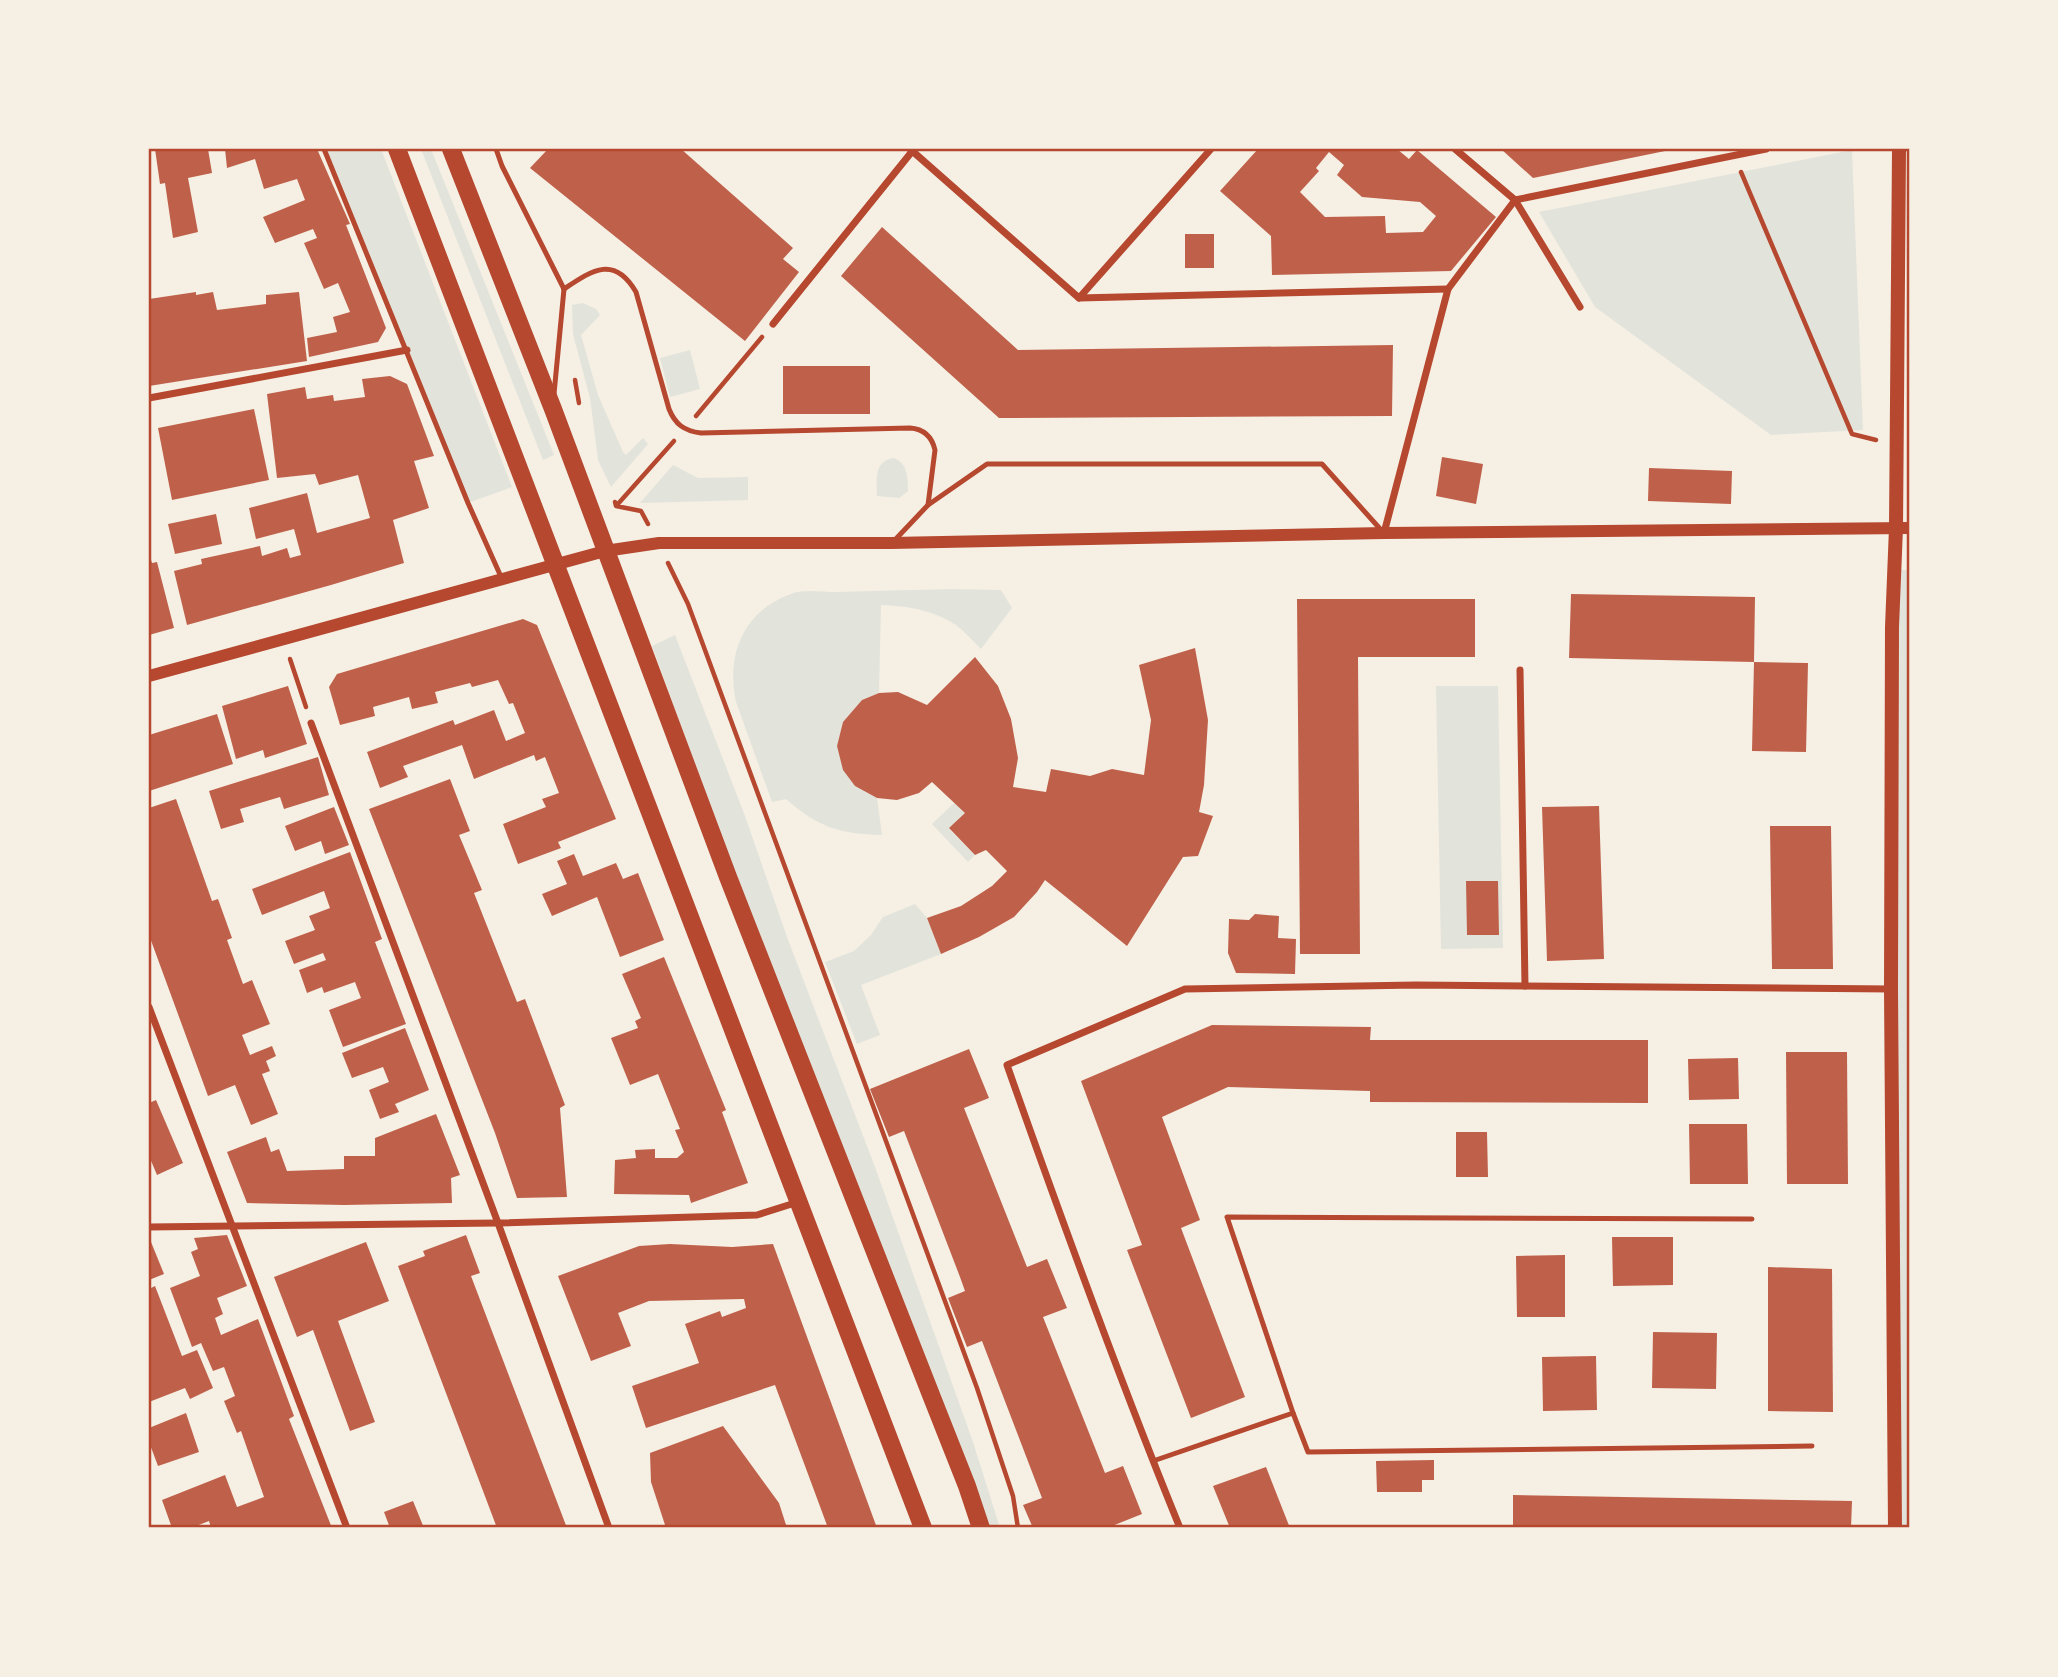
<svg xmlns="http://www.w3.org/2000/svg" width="2058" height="1677" font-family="Rubik,sans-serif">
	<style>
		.green { fill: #e2e4dc }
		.building { fill: #bf614a; fill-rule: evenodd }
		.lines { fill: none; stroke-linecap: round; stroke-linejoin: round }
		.path { stroke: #b5482f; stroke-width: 4.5 }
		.service { stroke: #b5482f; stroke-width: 5 }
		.minor { stroke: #b5482f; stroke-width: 7 }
		.tertiary { stroke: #b5482f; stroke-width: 12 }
		.secondary { stroke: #b5482f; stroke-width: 14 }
		.primary { stroke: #b5482f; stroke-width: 18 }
		.neatline { fill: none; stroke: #b5482f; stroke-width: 2.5 }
	</style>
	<rect width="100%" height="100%" fill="#f6efe4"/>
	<g class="green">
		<polygon points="324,149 381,149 512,487 468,503"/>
		<polygon points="421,149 431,149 554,455 543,460"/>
		<polygon points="1852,150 1863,430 1771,435 1595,307 1539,212"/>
		<polygon points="583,303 596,309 600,315 581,335 598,395 623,452 626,455 643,438 648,444 611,487 598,460 590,398 573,334 572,305"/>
		<polygon points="690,350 700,389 670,397 660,358"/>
		<path d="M894 458C907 463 908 477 908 491L899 498 877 496C877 480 873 461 894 458Z"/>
		<polygon points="673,465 698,478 748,477 748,500 640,503"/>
		<rect x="1895" y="570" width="14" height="958"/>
		<path d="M951 589 1001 590 1012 608 981 649C973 641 965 632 956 625 934 610 907 606 881 605L879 693 862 700 843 722 837 746 855 786 877 798 882 835C840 834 819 828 786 799L772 802 736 702C726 655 743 611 791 594 803 589 821 592 833 592 873 591 912 590 951 589Z"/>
		<polygon points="675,635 745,816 787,937 875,1167 973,1442 1000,1528 988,1528 734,871 652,646"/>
		<polygon points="1436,686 1498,686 1503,948 1441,949"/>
		<polygon points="955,802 965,813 949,829 975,855 968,862 932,824"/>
		<polygon points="915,904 927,918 941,954 861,985 880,1035 857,1044 825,962 854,951 871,935 883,917"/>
	</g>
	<g class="building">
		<polygon points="155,149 208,149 212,173 188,178 198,232 173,238 165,183 160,184"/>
		<polygon points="225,149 317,149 350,224 346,225 386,328 378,342 309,357 307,338 337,332 333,317 350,312 338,283 324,289 304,243 317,238 313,229 275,243 263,217 305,200 297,179 264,189 255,159 227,168"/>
		<polygon points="548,149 681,149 793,248 783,259 799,272 745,341 530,168"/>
		<path d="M1258 149H1397L1409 159 1417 150 1496 217 1451 271 1272 275 1271 236 1220 191ZM1329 152 1344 165 1337 175 1362 197 1420 202 1436 216 1423 232 1386 233 1385 216 1325 217 1300 192 1319 171 1316 168Z"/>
		<polygon points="1501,149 1670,149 1670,150 1533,178"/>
		<polygon points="882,227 1018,350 1393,345 1392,416 999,418 841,276"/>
		<rect x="1185" y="234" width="29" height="34"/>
		<polygon points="196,292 196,295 213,292 217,310 266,304 266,295 299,292 307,361 149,386 149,299"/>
		<rect x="783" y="366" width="87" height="48"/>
		<polygon points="390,376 407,384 434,456 414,461 429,508 393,520 404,563 331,585 187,625 174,571 202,564 201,559 260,546 262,556 287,548 290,558 301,555 294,529 256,539 249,508 307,493 317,533 370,518 358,475 319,485 315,474 277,478 267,394 305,387 307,399 333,395 334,401 365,397 362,379"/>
		<polygon points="254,409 269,480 172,500 158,428"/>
		<polygon points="1442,457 1483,464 1476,504 1436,496"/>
		<polygon points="1649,468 1732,471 1731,504 1648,501"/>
		<polygon points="216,514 222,544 175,554 168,524"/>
		<polygon points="149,554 152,563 157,562 174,628 149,635"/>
		<polygon points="1571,594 1755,597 1754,662 1569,658"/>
		<polygon points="1297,599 1475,599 1475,657 1358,657 1360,954 1300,954"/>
		<polygon points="523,619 537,625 616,819 558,842 561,848 518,864 503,824 546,807 542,799 559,793 545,757 536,761 534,755 474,779 462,745 403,766 408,777 380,788 367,752 453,720 455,725 494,710 506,741 525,733 513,703 509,704 498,680 472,687 470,683 435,692 438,703 412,709 409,697 373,707 375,716 340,725 329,687 337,674"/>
		<polygon points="1195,648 1208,720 1204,785 1199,812 1213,816 1198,856 1183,857 1127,946 1045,880 1037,892 1014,917 979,937 941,954 927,918 961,906 992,886 1007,871 986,850 975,855 949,828 965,813 932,782 919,793 897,800 877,798 855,786 843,770 837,746 843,722 862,700 879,693 898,692 927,705 975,657 998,686 1011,719 1018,758 1013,787 1046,792 1051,769 1090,776 1112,769 1144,775 1151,720 1139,665"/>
		<polygon points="1754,662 1808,663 1806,752 1752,751"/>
		<polygon points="288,686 307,744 265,758 263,750 236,759 222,706"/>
		<polygon points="217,714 233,764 149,791 149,735"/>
		<polygon points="318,757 329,795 284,809 280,797 240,809 244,822 221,829 209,791"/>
		<polygon points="450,779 470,831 459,835 482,890 474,893 517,1002 525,999 565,1105 560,1108 567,1197 517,1198 495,1133 369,809"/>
		<polygon points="176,799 212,901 218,899 232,938 227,940 243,984 252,980 270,1024 242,1035 250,1055 272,1046 276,1056 266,1061 270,1071 262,1074 278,1114 251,1125 235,1085 208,1096 149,935 149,808"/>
		<polygon points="1599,806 1604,959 1547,961 1542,807"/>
		<polygon points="334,807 349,845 325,854 321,841 295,851 285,826"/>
		<polygon points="1770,826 1831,826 1833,969 1772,969"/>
		<polygon points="350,852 382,939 375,942 406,1024 343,1047 329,1010 361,998 355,982 324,993 322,987 307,993 299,970 326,960 323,953 294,964 285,941 315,930 309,916 330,908 324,891 262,915 252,889"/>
		<polygon points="574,854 583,876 616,863 623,879 638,873 664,940 620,957 597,897 552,916 542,894 567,884 557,861"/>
		<polygon points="1466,881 1498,881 1499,935 1467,935"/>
		<polygon points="1255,914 1279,916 1278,938 1296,939 1295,974 1236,973 1228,953 1229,919 1249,920"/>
		<polygon points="664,957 726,1110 722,1112 748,1183 691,1203 689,1195 614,1194 615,1160 636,1158 635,1150 655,1149 655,1158 677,1158 684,1152 675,1130 680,1129 658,1074 630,1085 611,1038 638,1028 635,1021 641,1018 622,974"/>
		<polygon points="1212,1025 1371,1027 1370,1040 1648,1040 1648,1103 1370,1102 1370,1091 1228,1087 1162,1117 1200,1220 1181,1228 1245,1397 1191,1418 1127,1250 1142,1245 1081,1081"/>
		<polygon points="405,1028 429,1090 395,1104 399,1112 380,1119 369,1090 389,1082 383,1067 352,1078 342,1053"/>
		<polygon points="969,1049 989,1098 964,1108 1027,1267 1047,1259 1067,1308 1043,1317 1105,1473 1123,1466 1142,1514 1107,1528 1033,1528 1023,1505 1042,1498 982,1341 967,1347 948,1298 965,1291 960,1277 904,1131 889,1137 870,1089"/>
		<polygon points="1786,1052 1847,1052 1848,1184 1787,1184"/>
		<polygon points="1738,1058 1739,1099 1689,1100 1688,1059"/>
		<polygon points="156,1100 183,1163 157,1175 149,1156 149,1103"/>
		<polygon points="436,1114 460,1175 451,1178 452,1203 344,1205 247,1203 227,1152 266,1137 271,1152 279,1149 287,1171 344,1169 344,1156 375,1156 375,1138"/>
		<polygon points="1689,1124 1747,1124 1748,1184 1690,1184"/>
		<polygon points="1456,1132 1487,1132 1488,1177 1456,1177"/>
		<polygon points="227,1235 247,1286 217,1298 223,1314 215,1318 221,1335 258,1319 294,1416 289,1419 332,1528 211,1528 209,1521 191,1528 172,1528 162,1500 225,1475 237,1507 264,1497 241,1431 237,1433 224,1401 235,1396 224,1367 213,1371 201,1343 192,1347 170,1288 200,1276 191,1252 198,1249 194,1238"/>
		<polygon points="466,1235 480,1273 471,1276 567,1528 497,1528 398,1266 425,1256 423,1251"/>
		<polygon points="1612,1237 1673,1237 1673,1285 1613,1286"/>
		<polygon points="149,1242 151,1242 164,1274 149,1280"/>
		<polygon points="366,1242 389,1301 338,1321 375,1422 350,1431 313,1330 297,1337 274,1277"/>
		<polygon points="670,1244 732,1247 773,1244 877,1528 828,1528 775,1385 646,1428 632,1386 699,1363 685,1324 720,1311 722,1317 746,1308 744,1299 649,1301 618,1313 631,1346 591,1361 558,1276 639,1246"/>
		<polygon points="1565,1255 1565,1317 1517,1317 1516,1256"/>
		<polygon points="1768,1267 1832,1269 1833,1412 1768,1411"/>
		<polygon points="155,1286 182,1356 197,1350 213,1388 190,1399 185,1388 149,1402 149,1289"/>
		<polygon points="1653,1332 1717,1333 1716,1389 1652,1388"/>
		<polygon points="1596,1356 1597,1410 1543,1411 1542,1357"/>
		<polygon points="186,1413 199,1452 158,1466 149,1442 149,1428"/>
		<polygon points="723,1426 779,1503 787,1528 666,1528 651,1482 650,1453"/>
		<polygon points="1434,1460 1434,1480 1422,1480 1422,1492 1377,1492 1376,1461"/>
		<polygon points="1266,1467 1290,1528 1230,1528 1213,1486"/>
		<polygon points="1513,1495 1852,1501 1851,1528 1513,1528"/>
		<polygon points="413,1501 424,1528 390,1528 384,1512"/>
	</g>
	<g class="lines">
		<g class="path">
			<polyline points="1741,172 1852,434 1876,440"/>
			<polyline points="575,380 579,403"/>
			<polyline points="696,416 762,337"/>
			<polyline points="615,502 616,506 641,511 648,524"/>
			<polyline points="617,505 674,441"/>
			<polyline points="668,563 688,604 977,1388 1013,1496 1018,1528"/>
			<polyline points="290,659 306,707"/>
		</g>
		<g class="service">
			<polyline points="324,149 468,503 502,579"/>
			<polyline points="496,149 502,166 564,289"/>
			<path d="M564 289C591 271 614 254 636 292L669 409C675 424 684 431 701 433L910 428C924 429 932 437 935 450L928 505"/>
			<polyline points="554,394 564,289"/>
			<polyline points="893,542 928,505 987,464 1322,464 1382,531"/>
			<polyline points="1293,1413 1227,1217 1752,1219"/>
			<polyline points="1153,1461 1293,1413 1308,1452 1812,1446"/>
		</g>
		<g class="minor">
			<polyline points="910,149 1079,298 1448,289"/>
			<polyline points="1455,149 1515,200 1580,307"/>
			<polyline points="1079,298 1211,149"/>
			<polyline points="773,324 914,149"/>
			<polyline points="149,398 407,350"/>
			<polyline points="1384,533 1448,289 1515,200 1766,149"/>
			<polyline points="1520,670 1525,986"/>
			<polyline points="311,723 498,1223 609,1528"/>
			<polyline points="149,1007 347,1528"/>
			<polyline points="149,1227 498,1223 757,1215 798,1202"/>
			<path d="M1180 1528C1118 1376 1062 1221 1007 1065L1185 989 1416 985 1891 989"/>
		</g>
		<polyline class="tertiary" points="149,676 605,551 659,543 891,543 1384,533 1909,528"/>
		<polyline class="secondary" points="1895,1528 1891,989 1892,627 1896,528 1899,149"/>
		<g class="primary">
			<polyline points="397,149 923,1528"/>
			<polyline points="451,149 553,409 728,877 933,1400 967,1486 981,1528"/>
		</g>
	</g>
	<rect width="2058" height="1677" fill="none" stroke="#f6efe4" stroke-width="301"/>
	<rect x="150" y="150" width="1758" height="1376" class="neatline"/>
</svg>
